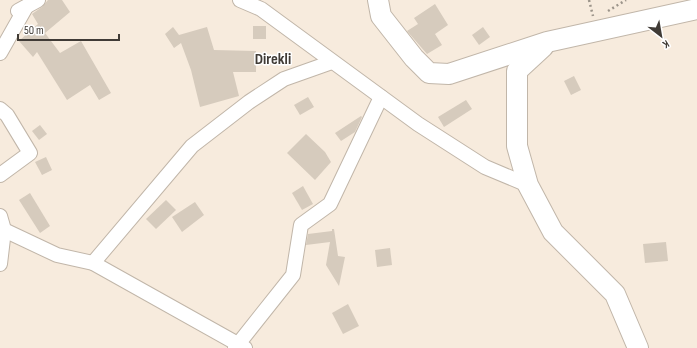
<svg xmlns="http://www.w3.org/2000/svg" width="697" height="348" font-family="'Sofia Sans Condensed',sans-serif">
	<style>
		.building { fill: #d6cbbd }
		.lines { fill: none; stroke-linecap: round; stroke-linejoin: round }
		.street-casing { stroke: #c1b6a9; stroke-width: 16 }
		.secondary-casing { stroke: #c1b6a9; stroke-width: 22 }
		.path { stroke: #9c948a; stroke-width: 2.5; stroke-dasharray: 2 3; stroke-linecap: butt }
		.street { stroke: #fff; stroke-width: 14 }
		.secondary { stroke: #fff; stroke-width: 20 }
		.labels { text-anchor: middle; stroke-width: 3; stroke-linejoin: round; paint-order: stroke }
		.quarter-label { font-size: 16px; font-weight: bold; fill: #403b36; stroke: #fff }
	</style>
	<rect width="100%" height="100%" fill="#f7ebdd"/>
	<g class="building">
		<polygon points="48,0 62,0 70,12 45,33 60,53 81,41 111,93 99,100 90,85 67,100 37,52 33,57 19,41 38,24 32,14 42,7"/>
		<polygon points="435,4 448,25 435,34 442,45 427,54 407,31 418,24 414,18"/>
		<rect x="253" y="26" width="13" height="13"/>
		<polygon points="173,27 179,35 207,27 214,50 256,51 256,72 233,72 239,96 200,107 191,70 181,43 174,48 165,34"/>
		<polygon points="483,27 490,37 479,45 472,35"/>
		<polygon points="574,76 581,90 571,95 564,81"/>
		<polygon points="308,97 314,107 300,115 294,105"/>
		<polygon points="466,100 472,109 444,127 438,117"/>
		<polygon points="361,116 362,117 355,132 341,141 335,133"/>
		<polygon points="40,125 47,134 39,140 32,131"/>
		<polygon points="306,134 325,152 331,162 315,180 287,153"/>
		<polygon points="46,157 52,170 42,175 35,162"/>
		<polygon points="303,186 313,204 302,210 292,193"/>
		<polygon points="30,193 50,226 40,233 19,200"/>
		<polygon points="166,200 176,210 156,229 146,219"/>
		<polygon points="195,202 204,215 182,232 172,217"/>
		<polygon points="332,229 334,229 338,256 345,257 339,286 326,265 330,242 306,245 308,234 332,231"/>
		<polygon points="666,242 668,261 645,263 643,244"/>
		<polygon points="390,248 392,265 377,267 375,250"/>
		<polygon points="348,304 359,326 343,334 332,313"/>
	</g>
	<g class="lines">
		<g class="street-casing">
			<g id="street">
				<polyline points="240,0 261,9 418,124 485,167 528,185"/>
				<polyline points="18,11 38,0"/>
				<polyline points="0,53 26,7"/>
				<polyline points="0,109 7,115 30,153 0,175"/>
				<polyline points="0,216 4,230 0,264"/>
				<polyline points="4,230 57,255 93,263 245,348"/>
				<polyline points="93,263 192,146 249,102 284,79 332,62"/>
				<polyline points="235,348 293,275 301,225 330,204 381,97"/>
			</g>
		</g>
		<g class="secondary-casing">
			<g id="secondary">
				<polyline points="378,0 381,16 414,58 429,73 449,74 547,42 697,9"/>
				<polyline points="543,47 517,71 517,146 528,185 553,232 615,294 638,348"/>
			</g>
		</g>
		<g class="path">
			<polyline points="589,0 593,16"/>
			<polyline points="608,11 626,0"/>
		</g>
		<use href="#street" class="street"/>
		<use href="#secondary" class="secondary"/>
	</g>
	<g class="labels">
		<g class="quarter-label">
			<text x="273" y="64">Direkli</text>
		</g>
	</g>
	<g transform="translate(661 36) rotate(149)" stroke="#ffffff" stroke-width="3" paint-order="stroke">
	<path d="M0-3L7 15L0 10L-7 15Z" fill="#403b36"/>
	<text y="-6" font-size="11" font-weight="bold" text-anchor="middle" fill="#403b36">K</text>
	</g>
	<path d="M18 34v6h101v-6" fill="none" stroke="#403b36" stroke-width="2"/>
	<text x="24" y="34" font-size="12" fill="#403b36" stroke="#ffffff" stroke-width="3" paint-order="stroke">50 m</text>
</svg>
